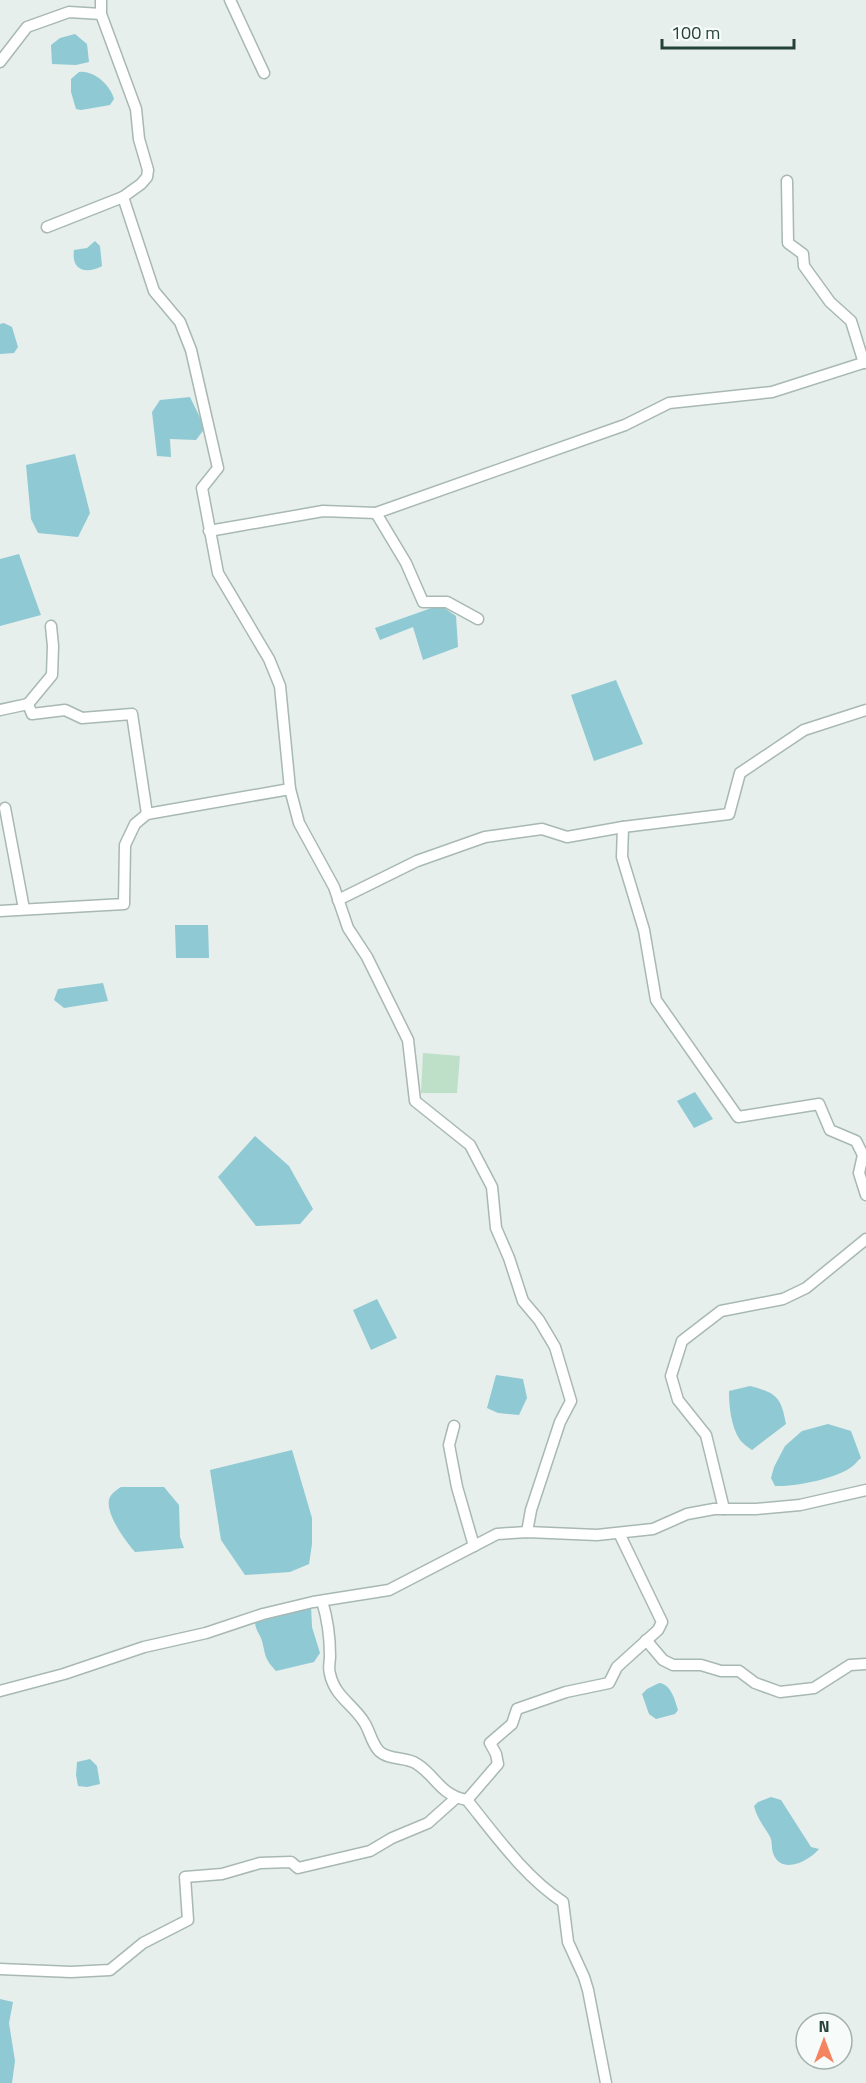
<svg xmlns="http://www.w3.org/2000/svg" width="866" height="2083" font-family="'Titillium Web',sans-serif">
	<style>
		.green { fill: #bfe0c8 }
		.water { fill: #8ec9d4 }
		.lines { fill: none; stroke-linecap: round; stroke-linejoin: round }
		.minor-casing { stroke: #a8b8b2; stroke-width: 13 }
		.minor { stroke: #fff; stroke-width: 10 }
	</style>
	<rect width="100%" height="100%" fill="#e6efeb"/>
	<polygon class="green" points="423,1053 460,1056 457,1093 421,1093"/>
	<g class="water">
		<polygon points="75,34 87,44 89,62 76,65 52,64 51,45 60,38"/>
		<path d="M79 72C94 70 110 85 114 99L110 105 81 110 76 109 71 92V79Z"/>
		<path d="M95 241 100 246 102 266C85 275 71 270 74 250L87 248Z"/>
		<polygon points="4,323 12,327 18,347 14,353 0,354 0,324"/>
		<polygon points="190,397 205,428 196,440 170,439 171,457 157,456 152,412 160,400"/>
		<polygon points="75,454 90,513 78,537 38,533 31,519 26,465"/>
		<polygon points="19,554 41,615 0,626 0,559"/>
		<polygon points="440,605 456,616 458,647 423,660 413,627 380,640 375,628"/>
		<polygon points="616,680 643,744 594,761 571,695"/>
		<polygon points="175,925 208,925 209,958 176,958"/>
		<polygon points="103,983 108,1001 64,1008 54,1000 58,989"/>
		<polygon points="695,1092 713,1119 694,1128 677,1101"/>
		<polygon points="255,1136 289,1166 313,1209 300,1224 256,1226 218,1177"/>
		<polygon points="377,1299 397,1338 371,1350 353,1310"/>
		<polygon points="496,1375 523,1379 527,1398 519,1415 498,1413 487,1408"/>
		<path d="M750 1386C777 1393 781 1397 786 1424L752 1450C748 1447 743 1444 740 1440 731 1427 729 1406 729 1391Z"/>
		<path d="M828 1424 851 1431 861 1458C857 1461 854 1466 850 1468 834 1479 794 1487 775 1486L771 1478 774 1467 785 1446 802 1431Z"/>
		<polygon points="292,1450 312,1518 312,1544 309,1564 290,1572 245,1575 221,1540 210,1470"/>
		<path d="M121 1487H164L179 1505 180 1537 184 1548 135 1552C126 1542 103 1511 110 1497 112 1493 118 1489 121 1487Z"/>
		<path d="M311 1606 312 1627 320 1653 314 1662 276 1671C264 1658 266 1656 262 1641 260 1634 256 1631 255 1623Z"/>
		<path d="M659 1683C671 1684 675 1700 678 1710L675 1714 656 1719 649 1714 642 1694 647 1689Z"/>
		<polygon points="90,1759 97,1766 100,1784 87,1787 78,1786 76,1775 77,1762"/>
		<path d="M771 1797 781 1800 811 1847 819 1849C809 1861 781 1876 773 1853 771 1847 773 1841 769 1835 763 1825 757 1818 754 1806L758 1802Z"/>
		<polygon points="0,1999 13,2002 9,2023 15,2061 12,2083 0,2083"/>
	</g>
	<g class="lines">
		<g class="minor-casing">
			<g id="minor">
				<polyline points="101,0 101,14 136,109 139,139 148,170 147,177 141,184 123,197 154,291 180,322 191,350 218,468 202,488 218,573 269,659 280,686 290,789 299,823 334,887 348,928 367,957 408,1040 415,1101 470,1145 492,1187 496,1228 509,1258 523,1301 539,1320 555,1347 571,1401 560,1422 531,1510 527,1532"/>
				<polyline points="230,0 264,73"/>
				<polyline points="0,62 27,27 69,12 101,14"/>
				<polyline points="787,181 788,243 803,254 804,266 830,302 851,321 864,363"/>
				<polyline points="47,227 123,197"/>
				<polyline points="376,513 406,563 423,602 447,602 478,619"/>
				<polyline points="209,531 323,511 376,513 625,425 669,403 772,392 866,362"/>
				<polyline points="51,626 53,646 52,675 28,704 32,714 65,710 82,718 132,714 147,814"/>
				<polyline points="0,710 28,704"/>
				<polyline points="5,808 24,909"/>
				<polyline points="623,827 622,857 644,930 656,1000 738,1117 819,1104 830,1130 856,1141 863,1155 859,1173 866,1195"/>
				<polyline points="338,900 417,861 485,837 542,829 567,837 623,827 729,814 740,773 804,730 866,710"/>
				<polyline points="0,911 124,904 125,845 135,824 147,814 290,789"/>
				<polyline points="454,1426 449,1445 457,1487 474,1546"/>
				<polyline points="724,1509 706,1435 678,1400 671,1376 682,1341 721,1311 783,1299 806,1288 866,1239"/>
				<path d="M322 1601C327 1617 330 1639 330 1656 330 1662 328 1668 330 1674 335 1697 353 1704 364 1722 370 1731 371 1742 379 1751 389 1761 406 1756 417 1764 437 1777 440 1795 467 1800 496 1836 525 1877 563 1902L568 1942 584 1977 588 1990 606 2083"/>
				<polyline points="646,1640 663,1660 673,1665 701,1665 721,1671 739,1671 755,1683 780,1692 814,1688 850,1665 866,1664"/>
				<polyline points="0,1691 64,1674 144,1647 206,1633 263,1614 313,1602 389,1590 497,1534 527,1532 597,1535 653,1529 687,1514 714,1509 756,1509 800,1505 866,1490"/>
				<polyline points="467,1800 498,1764 496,1754 490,1743 512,1724 517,1709 566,1692 609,1683 617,1667 658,1630 662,1622 619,1533"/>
				<polyline points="0,1969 71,1972 110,1970 143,1943 188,1920 185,1877 222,1874 260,1863 291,1862 298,1868 370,1851 392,1838 428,1823 456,1798"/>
			</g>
		</g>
		<use href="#minor" class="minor"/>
	</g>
	<g transform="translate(824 2041)"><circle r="28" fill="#f7fbf9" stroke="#a3b1ad" stroke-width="1.5"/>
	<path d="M0-4.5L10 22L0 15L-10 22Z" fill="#f4845f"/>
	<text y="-9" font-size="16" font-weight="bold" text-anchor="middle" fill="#24423a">N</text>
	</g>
	<path d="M662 39v9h132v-9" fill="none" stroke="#24423a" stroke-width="3"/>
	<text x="671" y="39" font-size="18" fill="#24423a" stroke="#f7fbf9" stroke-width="4.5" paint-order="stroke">100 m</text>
</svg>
